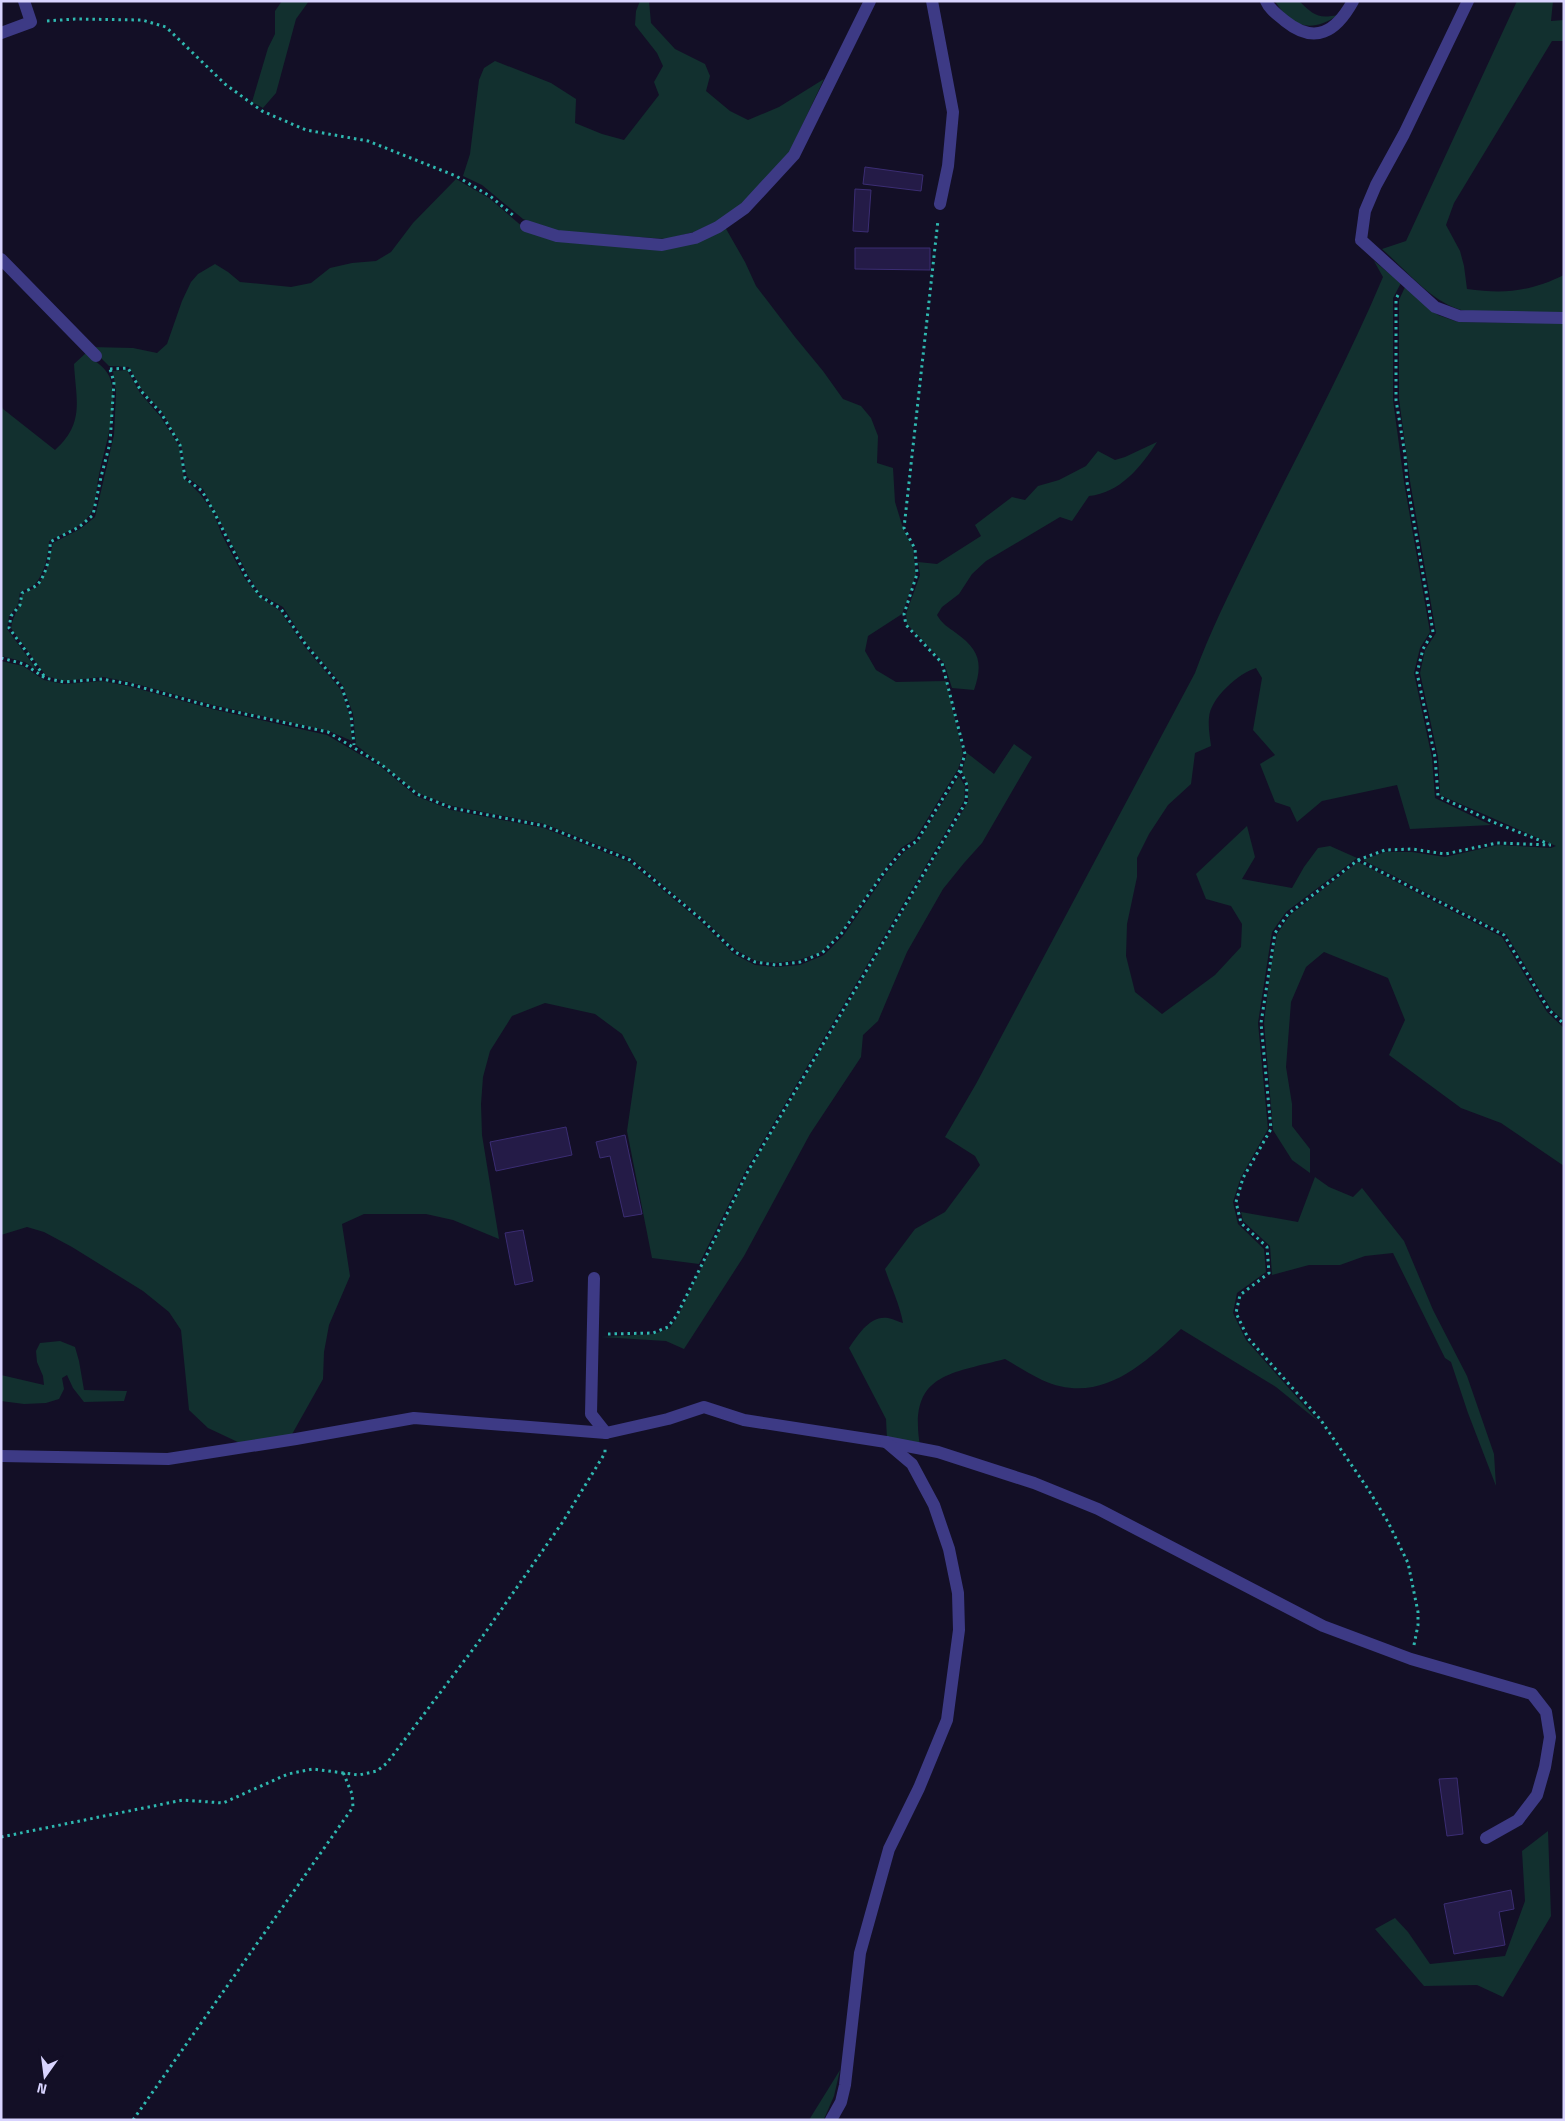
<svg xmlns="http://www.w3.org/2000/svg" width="1565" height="2121" font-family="'Titillium Web',sans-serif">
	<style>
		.green { fill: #12302f }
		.building { fill: #241b47; stroke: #3b2d73 }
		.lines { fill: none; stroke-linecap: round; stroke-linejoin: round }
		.path { stroke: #2fb8b0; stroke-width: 3; stroke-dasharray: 2.5 4; stroke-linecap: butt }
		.street { stroke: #3d3a85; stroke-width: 12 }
	</style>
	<rect width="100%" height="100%" fill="#130f26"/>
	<g class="green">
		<polygon points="282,1 309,1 296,19 276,93 263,108 252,102 268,48 275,34 275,11"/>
		<polygon points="640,1 649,1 651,23 675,49 705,64 710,76 706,91 730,111 748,120 779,107 824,79 789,153 750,197 722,219 694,232 666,239 555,231 523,219 482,185 463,176 470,154 479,80 484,68 495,61 551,83 576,99 575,123 602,134 624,140 659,95 654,82 663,66 657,53 635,25 636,11"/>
		<path d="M1275 1H1299C1314 15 1317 19 1338 15 1312 33 1291 28 1275 1Z"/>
		<path d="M1517 1H1553L1551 21 1564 20V41H1552L1454 203 1446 225 1460 251 1464 266 1467 289C1504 294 1529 292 1564 275V313L1465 311C1433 304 1406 270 1382 249L1406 241Z"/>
		<polygon points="456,179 489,198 524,228 644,246 725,227 745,262 756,286 795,337 823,371 843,399 861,406 871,418 878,436 877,463 893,468 895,502 903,528 913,549 916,574 902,614 868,636 865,651 876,670 896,682 946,681 963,754 958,769 915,839 901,848 884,870 840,933 821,952 799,960 776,963 756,961 736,950 702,918 631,858 545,824 452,806 418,793 356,745 353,714 343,686 306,643 283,607 260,594 249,577 203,489 187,477 181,445 162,412 142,390 129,367 109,366 90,347 133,348 157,353 167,344 182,301 191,282 198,274 215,264 228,272 240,282 291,287 311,283 330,268 352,263 376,261 391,252 413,223"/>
		<path d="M1374 261 1401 283 1393 298V400L1404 482 1430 632 1420 648 1414 673 1432 758 1435 798 1491 825 1410 829 1397 785 1322 801 1297 822 1290 807 1275 802 1260 764 1275 755 1253 730 1262 678 1256 668C1239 673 1210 698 1209 718 1208 727 1210 737 1211 746L1195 753 1191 784 1168 805 1149 834 1137 858V877L1127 924 1126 956 1135 992 1162 1014 1215 975 1241 947 1242 924 1231 906 1206 899 1196 874 1247 826 1255 857 1242 879 1292 888 1304 867 1318 848 1330 846 1357 858 1286 912 1272 932 1258 1023 1268 1129 1241 1177 1233 1202 1238 1224 1264 1249 1266 1272 1237 1293 1233 1313 1246 1340 1318 1421 1276 1387 1181 1329C1142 1366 1099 1406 1042 1380 1029 1374 1017 1366 1005 1359 949 1374 908 1374 920 1446L887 1439 886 1419 849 1348C858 1335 870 1315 888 1318 893 1319 899 1322 903 1323 900 1305 891 1287 885 1269L915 1229 945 1212 980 1165 975 1156 945 1137 976 1084 1195 673C1210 632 1229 594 1248 555 1293 462 1343 372 1383 277Z"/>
		<polygon points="1405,287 1438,315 1458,322 1564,323 1564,1021 1551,1009 1506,934 1363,860 1385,852 1412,852 1445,857 1498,845 1551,848 1556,846 1440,795 1438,757 1420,673 1425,650 1436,633 1410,481 1399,399 1399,300"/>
		<path d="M86 353C95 362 108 368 111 381 119 412 103 450 98 480 96 491 96 508 88 517 80 528 61 534 49 541 49 554 44 575 34 585 30 588 24 590 20 592L18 605 9 616 7 629 38 671 25 662 1 656V405L3 409 55 450C85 423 76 400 74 364Z"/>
		<path d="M127 370 140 393 160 416 179 446 184 478 200 494 213 512 222 535 245 579 260 597 280 611 305 647 341 690 350 717 352 741 329 731 213 705 129 682 103 677 64 681 46 676 11 628C13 614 21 607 22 594L38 586 47 568 53 543 80 529 95 517 114 435 116 393 113 371Z"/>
		<path d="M1157 442C1141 467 1120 493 1089 496L1072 521 1060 517 986 561 972 574 959 594 942 607 937 615C942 624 948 627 956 633 980 650 983 664 974 690L952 688 944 663 907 624 906 614 920 575 918 562 937 564 981 536 975 525 1012 497 1025 500 1038 486 1059 480 1086 466 1098 451 1115 460 1125 457Z"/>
		<polygon points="1,661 23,666 44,680 64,684 102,681 128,686 212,709 327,735 381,767 416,796 451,810 544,828 629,862 700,921 734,954 755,965 776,967 800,965 824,955 843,936 887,872 904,852 918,842 959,776 965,786 964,801 746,1170 699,1264 652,1258 627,1131 637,1062 622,1034 595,1014 545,1003 512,1016 490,1051 483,1077 481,1104 482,1135 499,1239 453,1220 426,1214 364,1214 342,1224 350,1276 329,1325 324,1352 323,1379 291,1436 242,1444 208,1428 189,1410 181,1330 169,1312 143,1291 72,1247 44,1232 27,1227 1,1235"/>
		<polygon points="1014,744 1032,757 982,843 964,863 943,889 907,952 878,1021 863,1035 861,1057 810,1134 744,1256 684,1349 666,1341 601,1337 654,1334 670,1328 678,1316 749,1171 968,802 968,785 962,771 967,753 994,774"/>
		<polygon points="1358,862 1502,937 1547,1012 1564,1028 1564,1166 1501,1123 1461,1108 1389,1055 1405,1020 1388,978 1324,952 1306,967 1291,1002 1286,1067 1292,1104 1292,1126 1310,1149 1310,1173 1292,1160 1273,1130 1264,1023 1270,972 1277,934 1290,915"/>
		<polygon points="1315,1177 1329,1187 1353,1197 1362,1188 1404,1241 1433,1310 1467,1376 1494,1454 1496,1486 1468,1413 1451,1362 1445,1358 1393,1253 1365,1256 1340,1265 1309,1265 1272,1275 1270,1246 1243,1221 1241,1212 1298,1222"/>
		<polygon points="60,1341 75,1347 79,1361 84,1390 127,1391 124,1401 84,1402 73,1388 67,1375 62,1378 64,1389 59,1399 46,1403 24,1404 1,1401 1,1375 44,1385 43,1376 37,1362 36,1351 40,1343"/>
		<polygon points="1548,1831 1551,1916 1503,1997 1477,1985 1424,1986 1375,1929 1395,1918 1408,1932 1430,1964 1505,1956 1525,1901 1522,1851"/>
		<polygon points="840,2070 834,2096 824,2119 809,2120"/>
	</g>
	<g class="building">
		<polygon points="865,167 923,175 921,191 863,184"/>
		<polygon points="855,189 871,190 868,232 853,231"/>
		<polygon points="855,248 930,248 930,270 855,269"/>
		<polygon points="566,1127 572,1155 496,1171 490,1142"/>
		<polygon points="625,1135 642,1214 624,1217 610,1156 600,1158 596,1142"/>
		<polygon points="523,1230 533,1281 515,1285 505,1233"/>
		<polygon points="1457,1778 1463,1834 1447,1836 1439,1779"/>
		<polygon points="1511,1890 1514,1909 1499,1912 1505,1945 1454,1954 1444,1904"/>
	</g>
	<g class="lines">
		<g class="path">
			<polyline points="47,21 75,19 142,20 166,27 225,84 262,111 306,130 368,141 456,176 490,196 514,216"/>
			<polyline points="1398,295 1396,299 1396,400 1405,455 1407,482 1433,632 1423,649 1417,673 1435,757 1438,796 1493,822 1549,844"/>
			<polyline points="110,369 128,368 141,391 161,413 180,445 185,478 202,491 214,512 247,578 260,596 281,609 306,645 342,688 351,715 354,745"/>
			<polyline points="1,658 24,664 45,678 64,682 102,679 129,684 213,707 328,732 382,765 417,794 452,808 545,826 630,860 701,919 735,952 755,962 776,965 800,962 822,953 841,934 885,871 903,850 917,841 960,770 965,754 942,663 906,625 904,614 917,574 915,549 904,528 938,220"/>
			<path d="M44 676 9 628 11 616 20 605 22 593C26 591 33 588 37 585 46 576 51 554 50 542L79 527 93 515 101 477 110 443 114 382 110 369"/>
			<polyline points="1358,860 1504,935 1549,1010 1564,1024"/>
			<polyline points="608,1334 653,1333 668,1327 677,1315 748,1171 966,802 967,785 960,770"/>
			<polyline points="1414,1645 1418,1625 1418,1612 1408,1563 1388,1522 1368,1489 1320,1419 1248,1338 1236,1313 1240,1295 1269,1273 1267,1247 1241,1223 1236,1202 1243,1178 1271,1129 1261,1023 1275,933 1288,914 1358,860 1385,850 1412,849 1445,854 1497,843 1551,845"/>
			<polyline points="1,1837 183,1800 223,1803 288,1774 313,1769 359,1775 377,1771 387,1763 480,1640 562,1523 605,1453 605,1448"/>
			<polyline points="133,2120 353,1807 352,1794 343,1772"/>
		</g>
		<g class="street">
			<polyline points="932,1 953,112 948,166 940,204"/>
			<path d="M1266 1C1270 10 1277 14 1285 21 1315 45 1336 32 1353 1"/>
			<polyline points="1468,1 1404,134 1376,185 1365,211 1361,240 1435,307 1459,316 1564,318"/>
			<polyline points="1,33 31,22 24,1"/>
			<polyline points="526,226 557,236 662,245 695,238 718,227 745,208 794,155 870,1"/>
			<polyline points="1,259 96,356"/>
			<polyline points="594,1278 591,1414 606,1433"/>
			<polyline points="1,1456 168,1459 296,1439 414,1418 606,1433 668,1419 704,1407 744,1420 886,1442 938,1452 1034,1483 1098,1509 1323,1626 1411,1659 1532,1694 1546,1712 1550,1737 1545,1767 1537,1795 1518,1820 1486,1838"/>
			<polyline points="831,2120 841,2102 845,2085 860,1953 889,1849 919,1788 947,1720 959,1630 958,1593 949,1549 934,1505 912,1464 886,1442"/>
		</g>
	</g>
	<rect width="1565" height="2121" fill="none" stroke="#d9d4ff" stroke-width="5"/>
	<g transform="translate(45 2076) rotate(194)" stroke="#130f26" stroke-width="4" paint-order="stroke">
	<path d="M0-4L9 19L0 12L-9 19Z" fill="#d9d4ff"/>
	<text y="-8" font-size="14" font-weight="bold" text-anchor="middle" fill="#d9d4ff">N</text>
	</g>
</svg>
